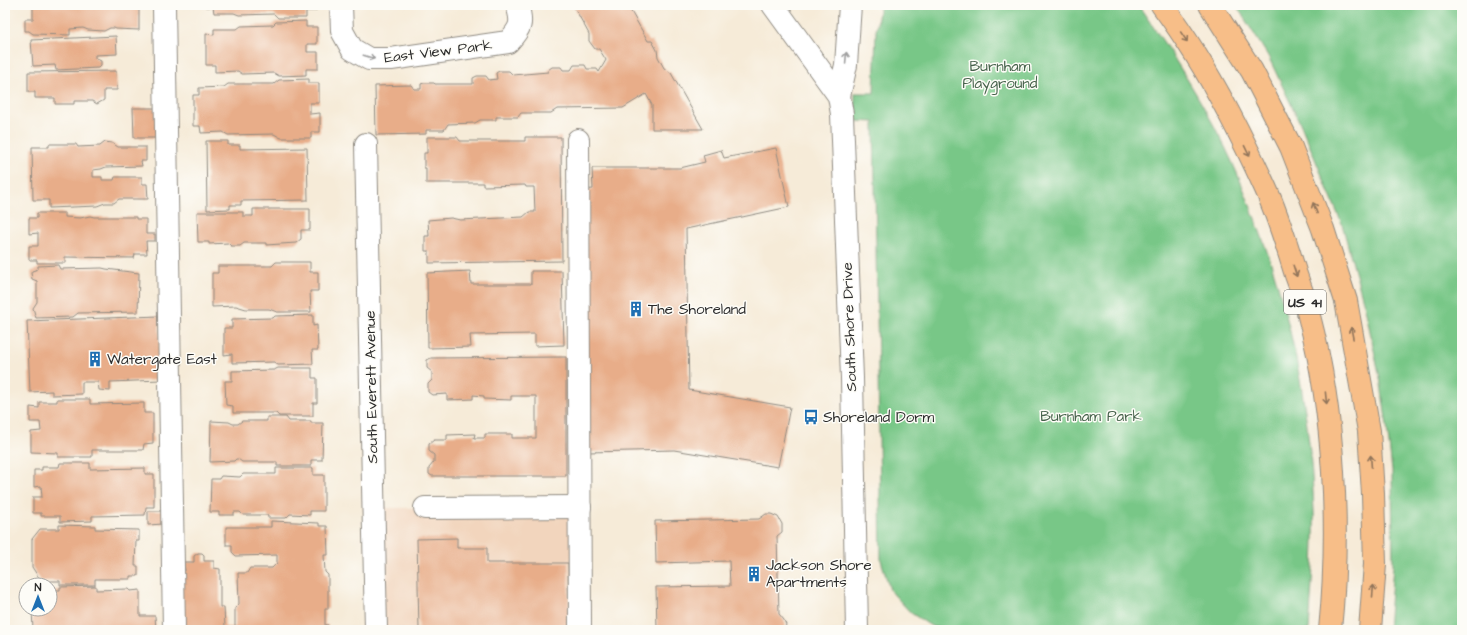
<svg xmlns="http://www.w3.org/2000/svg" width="1467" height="635" font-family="'Architects Daughter',sans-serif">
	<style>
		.built { fill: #f2d5bd }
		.green { fill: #78c787; stroke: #527959 }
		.building { fill: #e8ad89 }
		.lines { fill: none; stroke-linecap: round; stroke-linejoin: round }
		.minor-casing { stroke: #908b82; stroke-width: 24 }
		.highway-casing { stroke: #908b82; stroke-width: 24 }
		.minor { stroke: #fff; stroke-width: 22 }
		.highway { stroke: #f7be88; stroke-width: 22 }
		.oneway { stroke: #91745a }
		.oneway2 { stroke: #a0a0a0 }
		.labels { text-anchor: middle; stroke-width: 3; stroke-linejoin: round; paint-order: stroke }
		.shield { fill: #fdfcf7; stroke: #6a6a68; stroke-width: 1 }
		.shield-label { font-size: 14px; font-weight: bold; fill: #2b2b2b }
		.street-label { font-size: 15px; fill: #2b2b2b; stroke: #fdfcf7 }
		.park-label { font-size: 15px; fill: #46624b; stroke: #fdfcf7 }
		.poi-label { font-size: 15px; fill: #2b2b2b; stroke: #fdfcf7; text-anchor: start }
	</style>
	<rect width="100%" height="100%" fill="#fdfcf7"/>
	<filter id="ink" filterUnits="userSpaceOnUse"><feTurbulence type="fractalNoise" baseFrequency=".025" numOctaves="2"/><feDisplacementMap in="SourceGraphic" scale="8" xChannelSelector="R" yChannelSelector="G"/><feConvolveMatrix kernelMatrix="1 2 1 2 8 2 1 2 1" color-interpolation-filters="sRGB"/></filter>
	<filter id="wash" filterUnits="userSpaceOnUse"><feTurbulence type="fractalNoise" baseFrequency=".012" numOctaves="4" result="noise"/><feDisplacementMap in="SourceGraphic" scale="16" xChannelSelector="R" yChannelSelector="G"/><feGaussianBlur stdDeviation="0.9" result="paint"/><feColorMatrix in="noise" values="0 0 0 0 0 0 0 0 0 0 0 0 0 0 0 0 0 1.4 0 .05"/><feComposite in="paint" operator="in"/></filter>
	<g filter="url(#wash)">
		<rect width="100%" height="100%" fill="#f6ebd8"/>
		<polygon class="built" points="580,507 580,630 375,630 374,508"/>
		<g class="green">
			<path d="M880 5H1138C1170 50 1200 97 1225 147 1236 169 1245 192 1254 216 1291 310 1310 409 1314 511 1315 546 1312 581 1310 615L1309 630H945L931 626 911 613 898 599 890 590 881 560 874 122 855 121V93H874L876 31Z"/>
			<polygon points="1236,5 1462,5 1462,630 1388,630 1393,566 1392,471 1387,426 1380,378 1365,308 1342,224 1301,125 1268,56"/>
		</g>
		<g id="blocks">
			<g class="building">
				<polygon points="33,5 139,5 139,30 116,29 114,28 110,28 104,31 88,30 83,28 70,29 70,35 33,34 29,31 25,31 25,19 33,19"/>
				<polygon points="205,5 316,5 316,11 306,11 306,18 278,18 274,14 239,15 234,13 214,13 213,7 205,7"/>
				<polygon points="573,5 631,5 629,8 648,41 652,41 657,50 658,57 664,68 671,73 703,129 652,129 652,105 646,94 623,108 557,109 551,113 521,113 518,117 496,117 496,120 480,120 475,123 448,124 444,130 426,130 426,134 376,135 375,86 411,85 414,89 421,89 421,84 424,83 434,83 435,84 473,84 473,78 477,76 486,76 489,80 497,79 496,73 499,71 509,71 513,75 548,72 548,70 552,67 561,67 563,70 571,70 574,65 585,65 587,69 597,69 599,72 606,60 599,49 595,49 589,41 589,34"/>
				<polygon points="306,21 306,27 317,27 317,44 307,44 307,52 318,52 318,69 306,69 306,75 279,76 274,73 242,74 238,71 215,72 215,65 206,65 206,34 214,35 214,29 237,29 241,26 273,25 276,22"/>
				<polygon points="116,36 117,54 95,55 95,58 101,61 101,65 98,68 56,70 55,65 33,66 31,40"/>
				<polygon points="116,71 117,90 104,90 104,100 97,104 92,101 74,101 74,104 55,104 55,98 35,98 35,92 28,92 28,72"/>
				<polygon points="309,79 309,83 319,83 319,103 310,103 310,114 320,113 320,132 311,132 311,138 281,138 274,134 228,135 223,132 201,133 200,126 193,126 193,95 199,95 199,88 224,87 228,84 274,84 279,80"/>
				<polygon points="133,108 157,108 157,138 134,138"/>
				<polygon points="427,137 457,137 460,141 525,141 525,137 561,137 562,261 429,263 429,251 425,251 425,236 429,236 428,220 451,218 460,220 523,217 529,212 535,212 534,187 526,187 525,185 483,186 483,183 426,183 426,168 424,168 424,153 427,153"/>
				<polygon points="206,141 228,141 228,145 240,145 240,149 307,148 308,200 241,201 241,205 230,205 230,209 207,210"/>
				<polygon points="105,142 112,143 118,147 146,147 146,161 141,161 142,166 106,167 101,169 93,170 93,177 102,177 102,180 114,180 115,177 142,177 142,184 147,184 148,199 119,199 114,203 105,203 97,206 49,208 49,200 33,200 32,147 49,147 49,144 76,144 78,147 100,146"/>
				<polygon points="776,148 789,207 686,229 689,390 790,407 778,467 674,450 588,452 583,190 593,189 592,168 680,168 705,162 703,155 721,150 724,158"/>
				<polygon points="253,209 310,209 310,230 301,230 301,239 296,243 266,245 266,243 244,243 240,246 231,246 228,243 209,244 209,242 198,242 197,212 243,212 243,216 253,216"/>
				<polygon points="37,213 65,213 65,217 80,218 90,216 94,217 136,217 136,219 146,219 146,234 155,234 155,241 146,241 147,254 135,254 134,258 65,257 65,263 37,263 37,260 29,260 29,246 38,246 38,233 29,234 29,218 37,218"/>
				<polygon points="276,262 310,262 310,272 318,272 318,291 310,291 311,312 277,312 269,309 246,309 236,306 212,307 212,273 218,273 218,266 272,266"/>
				<polygon points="58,265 60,269 102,268 106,269 139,273 138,312 78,313 73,317 36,318 33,308 37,302 37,281 32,279 31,273 32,271 38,269 38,266"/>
				<polygon points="470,271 471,284 531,284 531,271 562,271 564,345 535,346 535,334 470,335 471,347 428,348 427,273"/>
				<polygon points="313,315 313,326 317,325 318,350 312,350 313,364 278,365 274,362 232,363 232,354 224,355 224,328 232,328 232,319 273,318 275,316"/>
				<polygon points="159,316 161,380 110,382 110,391 99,390 98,382 82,382 82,394 52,395 52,391 30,392 27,321"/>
				<polygon points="566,357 566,476 432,476 429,474 429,468 434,462 434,455 429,451 429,444 434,440 447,440 447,435 475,434 474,438 485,438 485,434 512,434 512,438 536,438 536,396 511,396 511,400 484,399 484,396 473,395 473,399 447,400 447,394 432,395 428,392 428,384 432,380 432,372 427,368 427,360 431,358"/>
				<polygon points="278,368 312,368 312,378 317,378 317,403 313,403 313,416 279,416 276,413 233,413 233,406 226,405 225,381 232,381 232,371 274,370"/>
				<polygon points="57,399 90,399 90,404 144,403 144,413 153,413 153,443 144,444 143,450 92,450 92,457 58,457 58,453 31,452 31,432 41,431 40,422 30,422 30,407 39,408 39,402 57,402"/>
				<polygon points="267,417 286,417 289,421 311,421 311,423 323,423 322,460 311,460 311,466 277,466 277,462 242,462 238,459 236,459 234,461 210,462 211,421 229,422 233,424 238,424 242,421 267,421"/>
				<polygon points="60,463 90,463 90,469 145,468 145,474 154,474 154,507 146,507 145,515 92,516 92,521 60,522 60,516 41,516 41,513 33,513 33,497 42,497 41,486 34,487 34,470 42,470 42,467 59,467"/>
				<polygon points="276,468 313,468 313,475 324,475 324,511 310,511 310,515 290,514 286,518 268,518 268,515 243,515 240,512 234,512 234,515 219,515 219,512 210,512 211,479 219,479 221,476 240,477 243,474 276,474"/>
				<polygon points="148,511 163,511 163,524 148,525"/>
				<polygon points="766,514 771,514 778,517 782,524 782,532 777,536 779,614 784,620 786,625 784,630 657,630 656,587 730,586 729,561 656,563 655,521 759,519"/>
				<polygon points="271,521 319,523 319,526 327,526 328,555 324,555 325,572 328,575 328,609 325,609 325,625 328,625 328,630 180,630 180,571 185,571 184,562 194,562 194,556 198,553 202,553 204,555 204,561 214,561 214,568 220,569 220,607 224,607 225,627 235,627 235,608 239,604 238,573 247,573 250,568 272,568 277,563 277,555 236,556 232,552 232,545 226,545 226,527 271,527"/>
				<polygon points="59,525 95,526 95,529 139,530 139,541 136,541 135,566 138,566 138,576 130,576 130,579 95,579 95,585 60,585 60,581 41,581 32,567 32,539 40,529 59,529"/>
				<polygon points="457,538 457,548 487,548 487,563 568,563 569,630 419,630 417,539"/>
				<polygon points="96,586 96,590 128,589 130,591 140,590 140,616 155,616 156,630 33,630 32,609 50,609 50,590 60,590 60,587"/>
			</g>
		</g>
	</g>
	<g filter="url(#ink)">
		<use href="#blocks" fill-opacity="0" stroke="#908b82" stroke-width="1"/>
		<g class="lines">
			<g class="minor-casing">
				<g id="minor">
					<polyline points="164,5 174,630"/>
					<path d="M341 5 342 31 352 49 369 59H391L508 42C521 28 523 23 517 5"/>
					<polyline points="773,5 839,96 842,114 852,378 857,630"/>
					<polyline points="839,96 846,65 850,5"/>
					<polyline points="578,140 580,630"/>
					<polyline points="366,144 376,630"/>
					<polyline points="425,508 580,507"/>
				</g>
			</g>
			<g class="highway-casing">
				<g id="highway">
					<path d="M1162 5C1173 20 1184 36 1194 52 1221 95 1244 141 1265 187 1278 215 1287 246 1296 275 1301 289 1306 302 1309 316 1335 414 1340 530 1330 630"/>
					<polyline points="1210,5 1252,71 1291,147 1323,229 1346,301 1369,431 1373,494 1375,564 1370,630"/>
				</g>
			</g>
			<use href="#minor" class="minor"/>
			<use href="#highway" class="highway"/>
		</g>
		<defs><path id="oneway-shaft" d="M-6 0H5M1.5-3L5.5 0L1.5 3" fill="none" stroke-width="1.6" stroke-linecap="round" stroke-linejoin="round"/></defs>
		<g class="oneway">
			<use href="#oneway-shaft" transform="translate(1184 37) rotate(56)"/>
			<use href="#oneway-shaft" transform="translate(1247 151) rotate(64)"/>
			<use href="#oneway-shaft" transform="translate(1315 208) rotate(-111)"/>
			<use href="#oneway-shaft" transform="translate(1295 271) rotate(72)"/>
			<use href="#oneway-shaft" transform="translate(1352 333) rotate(-101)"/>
			<use href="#oneway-shaft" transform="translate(1326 398) rotate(84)"/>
			<use href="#oneway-shaft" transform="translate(1371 461) rotate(-94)"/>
			<use href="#oneway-shaft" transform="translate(1373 591) rotate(-85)"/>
		</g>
		<g class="oneway2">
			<use href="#oneway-shaft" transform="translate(369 57) rotate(18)"/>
			<use href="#oneway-shaft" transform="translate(846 58) rotate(-86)"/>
		</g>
	</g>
	<defs>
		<g id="building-bare" transform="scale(1.2)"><path d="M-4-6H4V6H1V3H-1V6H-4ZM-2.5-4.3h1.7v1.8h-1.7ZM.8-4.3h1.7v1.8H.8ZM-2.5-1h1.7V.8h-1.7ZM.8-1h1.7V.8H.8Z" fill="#1f6fb2" stroke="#fdfcf7" stroke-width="2.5" paint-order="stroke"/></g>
		<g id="bus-bare" transform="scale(1.2)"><path d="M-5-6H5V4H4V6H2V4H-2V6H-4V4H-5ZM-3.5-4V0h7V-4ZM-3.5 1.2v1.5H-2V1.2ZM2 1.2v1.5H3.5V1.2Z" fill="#1f6fb2" stroke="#fdfcf7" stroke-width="2.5" paint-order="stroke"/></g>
	</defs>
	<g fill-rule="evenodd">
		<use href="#building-bare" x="636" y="309"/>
		<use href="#building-bare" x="95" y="359"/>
		<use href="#bus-bare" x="811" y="417"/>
		<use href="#building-bare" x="754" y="574"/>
	</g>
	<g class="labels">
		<rect class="shield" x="1284" y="290" width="42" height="24" rx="3"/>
		<g class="shield-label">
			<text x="1305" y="307">US 41</text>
		</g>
		<g class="street-label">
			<text transform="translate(438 51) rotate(-7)" y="5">East View Park</text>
			<text transform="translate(849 327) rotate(-92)" y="5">South Shore Drive</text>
			<text transform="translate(371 387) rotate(-91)" y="5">South Everett Avenue</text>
		</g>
		<g class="park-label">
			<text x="1000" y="71">Burnham<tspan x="1000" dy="17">Playground</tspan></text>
			<text x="1091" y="421">Burnham Park</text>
		</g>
		<g class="poi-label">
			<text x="648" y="314">The Shoreland</text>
			<text x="107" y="364">Watergate East</text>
			<text x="823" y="422">Shoreland Dorm</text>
			<text x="766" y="570">Jackson Shore<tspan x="766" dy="17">Apartments</tspan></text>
		</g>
	</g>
	<rect width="1467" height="635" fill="none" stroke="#fdfcf7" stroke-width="20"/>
	<g transform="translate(38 597)"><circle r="19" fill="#fdfcf7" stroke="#a9a8a5"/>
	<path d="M0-3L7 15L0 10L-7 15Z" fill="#1f6fb2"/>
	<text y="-6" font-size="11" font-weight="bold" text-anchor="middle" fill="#2b2b2b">N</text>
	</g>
</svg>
